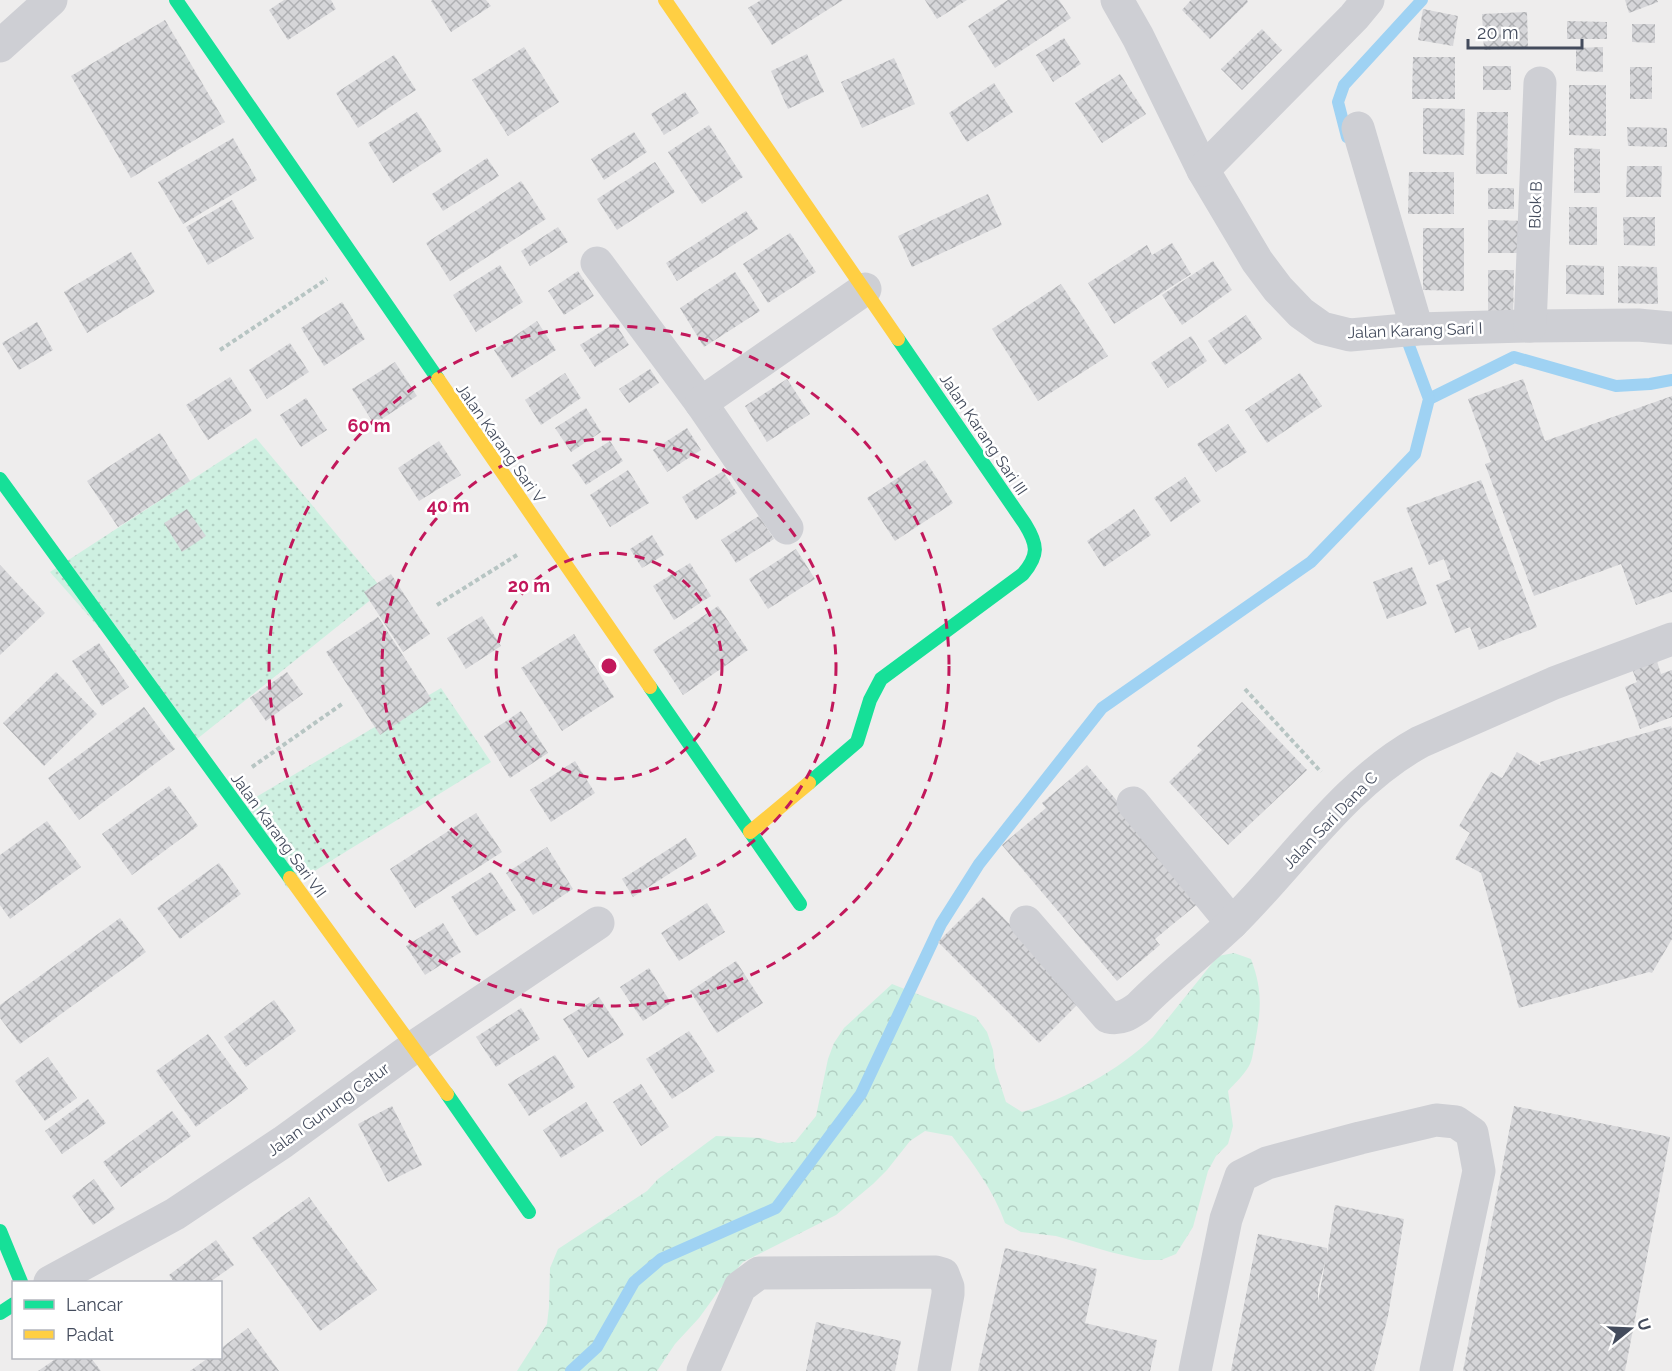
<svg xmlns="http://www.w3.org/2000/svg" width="1672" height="1371" font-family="Raleway,sans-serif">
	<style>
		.grass { fill: url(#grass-dots) }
		.forest { fill: url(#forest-crowns) }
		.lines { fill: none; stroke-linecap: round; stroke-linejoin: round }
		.stream { stroke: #9fd2f3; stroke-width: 12 }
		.building { fill: url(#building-cross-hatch); fill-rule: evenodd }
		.path { stroke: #b7c5c3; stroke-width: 4; stroke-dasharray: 4.5 3; stroke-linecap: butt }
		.street { stroke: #cecfd4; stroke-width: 33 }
		.fast { stroke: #16e098; stroke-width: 14 }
		.slow { stroke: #ffcf43; stroke-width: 14 }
		.ring { fill: none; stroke: #c2185b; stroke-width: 3; stroke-dasharray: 10 8 }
		.labels { text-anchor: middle; stroke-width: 5; stroke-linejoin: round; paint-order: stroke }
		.street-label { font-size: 16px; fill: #434b5c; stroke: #fff }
		.centre { fill: #c2185b; stroke: #fff; stroke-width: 3 }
		.ring-label { font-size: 18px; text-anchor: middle; font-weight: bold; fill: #c2185b; stroke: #fff; stroke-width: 5; stroke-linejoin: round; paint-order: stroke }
	</style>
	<defs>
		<pattern id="grass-dots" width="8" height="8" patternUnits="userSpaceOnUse" patternTransform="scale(1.5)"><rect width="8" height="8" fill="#cef0e1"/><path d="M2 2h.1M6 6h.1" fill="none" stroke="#b2cfc3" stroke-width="1.8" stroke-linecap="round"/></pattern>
		<pattern id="forest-crowns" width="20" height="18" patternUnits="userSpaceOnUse" patternTransform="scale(1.5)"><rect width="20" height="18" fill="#cef0e1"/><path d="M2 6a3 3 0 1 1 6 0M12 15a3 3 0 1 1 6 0" fill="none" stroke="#b2cfc3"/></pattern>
		<pattern id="building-cross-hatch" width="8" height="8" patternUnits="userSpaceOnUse" patternTransform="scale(1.5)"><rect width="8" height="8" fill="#d6d6d9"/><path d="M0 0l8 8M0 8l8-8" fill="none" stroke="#afb0b3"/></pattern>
	</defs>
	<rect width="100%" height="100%" fill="#eeeded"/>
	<g class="grass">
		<polygon points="256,438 383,590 197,739 50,572"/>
		<polygon points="441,688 491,762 287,888 239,807"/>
	</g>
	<path class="forest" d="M1234 953 1251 959C1263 991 1261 1010 1255 1043 1253 1050 1253 1059 1249 1066 1244 1075 1235 1083 1228 1091L1233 1126 1228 1144 1216 1156 1208 1171 1193 1227 1176 1254 1161 1260H1144L1110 1252 1056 1236 1021 1232 1005 1223C993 1189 974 1165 952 1136L925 1131 910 1141 887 1170 873 1184 836 1215 743 1262 720 1289 699 1318 675 1344 657 1371H517L547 1324 549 1307 550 1268 558 1249 647 1191 658 1179 716 1136 761 1138 778 1143 795 1142 816 1116 828 1059 834 1043 844 1028 892 984 976 1017 987 1032 993 1050 995 1068 1006 1102 1022 1112C1066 1099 1120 1070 1153 1037L1218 956Z"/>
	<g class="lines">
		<g class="stream">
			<polyline points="1347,137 1338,102 1344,85 1422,0"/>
			<polyline points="1429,399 1514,357 1616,386 1650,384 1672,380"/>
			<polyline points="571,1371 597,1347 634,1282 661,1259 776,1208 861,1094 941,924 979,864 1102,708 1311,562 1415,454 1429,399 1404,332"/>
		</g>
	</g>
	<g class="building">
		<polygon points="284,0 331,0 336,9 288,40 269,10"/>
		<polygon points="433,0 486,0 491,6 451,32 431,1"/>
		<polygon points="761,0 843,0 772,45 748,8"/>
		<polygon points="925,0 967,0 937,19"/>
		<polygon points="1008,0 1059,0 1071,18 995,68 968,26"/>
		<polygon points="1191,0 1247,0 1248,2 1210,39 1182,10"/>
		<polygon points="1625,0 1657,0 1658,2 1629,13"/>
		<polygon points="1423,9 1458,16 1453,46 1418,40"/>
		<polygon points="1527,12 1528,48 1484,50 1482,14"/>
		<polygon points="165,20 225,122 131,178 71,76"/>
		<polygon points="1567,21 1607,22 1607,39 1567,39"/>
		<polygon points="1632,24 1655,24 1655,43 1632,42"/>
		<polygon points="1262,29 1282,50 1242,90 1221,69"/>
		<polygon points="1064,38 1081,64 1053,82 1036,55"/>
		<polygon points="524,47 559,102 508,136 472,80"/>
		<polygon points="1603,47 1603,72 1576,71 1576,48"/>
		<polygon points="807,54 824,92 788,109 771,71"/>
		<polygon points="394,55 416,90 358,128 336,93"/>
		<polygon points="1413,57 1455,57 1455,99 1412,99"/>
		<polygon points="894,58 915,104 862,128 841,82"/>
		<rect x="1483" y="66" width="28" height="24"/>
		<rect x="1630" y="67" width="22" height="32"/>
		<polygon points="1120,74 1146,114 1102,143 1075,103"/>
		<polygon points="994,83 1013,112 967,142 949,113"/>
		<polygon points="1569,85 1606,85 1606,136 1569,135"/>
		<polygon points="685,92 699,113 664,135 651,114"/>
		<polygon points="1423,108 1465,109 1464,155 1423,154"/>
		<polygon points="417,112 442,151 393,183 368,143"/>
		<polygon points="1477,112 1508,112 1507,174 1476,174"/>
		<polygon points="709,125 743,177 702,204 668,152"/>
		<polygon points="1627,127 1667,128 1667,147 1628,146"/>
		<polygon points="634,132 647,152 604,180 591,159"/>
		<polygon points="233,138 257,180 183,224 158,182"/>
		<polygon points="1574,148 1600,149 1600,193 1574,193"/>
		<polygon points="487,158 499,176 443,211 432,194"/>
		<polygon points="655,162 675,192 617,230 597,199"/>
		<polygon points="1627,166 1662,166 1661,197 1626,197"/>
		<polygon points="1409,172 1454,172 1454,214 1408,214"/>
		<polygon points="521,181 546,219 450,281 426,243"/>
		<rect x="1488" y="188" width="26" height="21"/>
		<polygon points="988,194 1002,225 912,267 898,236"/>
		<polygon points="232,200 254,238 208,265 186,227"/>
		<rect x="1569" y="207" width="28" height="38"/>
		<polygon points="746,211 758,229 677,281 666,263"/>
		<polygon points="1623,217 1655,217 1655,246 1624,245"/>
		<polygon points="1488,220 1526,221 1526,253 1488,253"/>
		<polygon points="558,227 568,242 530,266 521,251"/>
		<polygon points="1423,228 1464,228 1464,291 1423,290"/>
		<polygon points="790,233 816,272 768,303 743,264"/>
		<polygon points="1172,243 1191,274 1114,324 1088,283 1147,245 1152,255"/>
		<polygon points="131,252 155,292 87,333 64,292"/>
		<polygon points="1213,261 1232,290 1182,325 1162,295"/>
		<polygon points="500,265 523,302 476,332 453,295"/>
		<polygon points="1566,265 1604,266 1604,295 1566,294"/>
		<polygon points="1618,266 1657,267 1658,304 1618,303"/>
		<polygon points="1488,270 1514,270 1513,315 1488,314"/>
		<polygon points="578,271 594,296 564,315 548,291"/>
		<polygon points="735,272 760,311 704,347 680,308"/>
		<polygon points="1061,284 1108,356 1038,401 992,329"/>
		<polygon points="342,302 365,339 324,366 301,328"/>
		<polygon points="1246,315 1262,339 1225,365 1208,341"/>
		<polygon points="537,321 556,350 512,378 494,350"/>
		<polygon points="37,322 53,350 19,370 2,343"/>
		<polygon points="615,323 629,345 595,367 580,345"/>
		<polygon points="1191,336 1207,361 1168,388 1151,363"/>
		<polygon points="290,343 309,372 267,399 249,370"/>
		<polygon points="395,362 417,396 374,424 352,389"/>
		<polygon points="650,369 659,383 629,403 619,389"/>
		<polygon points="565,373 581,398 541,425 525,400"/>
		<polygon points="1300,373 1322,406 1267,443 1245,410"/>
		<polygon points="230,377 252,411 208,440 186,405"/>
		<polygon points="787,379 810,414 767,442 745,406"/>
		<polygon points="1523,379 1545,441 1672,396 1672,592 1636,605 1621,564 1534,596 1485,464 1491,462 1468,399"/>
		<polygon points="306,398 327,430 301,447 280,415"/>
		<polygon points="586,408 601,432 571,452 555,428"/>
		<polygon points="1228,424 1247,452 1216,472 1197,444"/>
		<polygon points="687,428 701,450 667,472 653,450"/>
		<polygon points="160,433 190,481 118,527 87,481"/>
		<polygon points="439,441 461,475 419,501 398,468"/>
		<polygon points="610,441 623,461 586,485 572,465"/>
		<polygon points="925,460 953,503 895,541 867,498"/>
		<polygon points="628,470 649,503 610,527 590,495"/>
		<polygon points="723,471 737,493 696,520 682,497"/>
		<polygon points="1185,477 1201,501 1171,522 1154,498"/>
		<polygon points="1481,480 1537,627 1479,650 1470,627 1455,633 1436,585 1451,579 1444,559 1429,565 1406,508"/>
		<polygon points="187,509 206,536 182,552 164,523"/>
		<polygon points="1134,509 1151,535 1104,567 1087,541"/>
		<polygon points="759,516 774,539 736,563 721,540"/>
		<polygon points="652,535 664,555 642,568 630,549"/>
		<polygon points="796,549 815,579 768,609 749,579"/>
		<polygon points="690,563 711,596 674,620 653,586"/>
		<polygon points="0,565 45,613 0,655"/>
		<polygon points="1412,567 1427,604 1387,619 1373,582"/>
		<polygon points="391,574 430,634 403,652 364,592"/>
		<polygon points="718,606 748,650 683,695 653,650"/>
		<polygon points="482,616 501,646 466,669 447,638"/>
		<polygon points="378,617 432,700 380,735 326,652"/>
		<polygon points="574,634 614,697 562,731 521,668"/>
		<polygon points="99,643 129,687 102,706 72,661"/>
		<polygon points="1654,652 1661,674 1672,670 1672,717 1640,729 1625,687 1637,682 1629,661"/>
		<polygon points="56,672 97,714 44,766 3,723"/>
		<polygon points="287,672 303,694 266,721 250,698"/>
		<polygon points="1242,702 1307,770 1228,845 1169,782 1202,750 1197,746"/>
		<polygon points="144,707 175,749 79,820 48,778"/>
		<polygon points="521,711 548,753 510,778 484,736"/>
		<polygon points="1671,726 1672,730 1672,939 1652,973 1649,972 1519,1008 1481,873 1455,859 1470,833 1459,826 1491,772 1502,778 1517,752 1541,766 1540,762"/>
		<polygon points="575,761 595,793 551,822 530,790"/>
		<polygon points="1087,765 1201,901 1155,939 1160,945 1117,981 1002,845 1046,808 1042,803"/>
		<polygon points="169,786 198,826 132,875 102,834"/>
		<polygon points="476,813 502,852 415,908 390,869"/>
		<polygon points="47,821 81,867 10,919 0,905 0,855"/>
		<polygon points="686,838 697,856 633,897 622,879"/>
		<polygon points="547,847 573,889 533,915 506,873"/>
		<polygon points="219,863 241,894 180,939 157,908"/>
		<polygon points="491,872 516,910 476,936 451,897"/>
		<polygon points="983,897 1083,999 1039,1043 938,942"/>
		<polygon points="707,903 725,932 679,961 661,933"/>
		<polygon points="120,918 146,952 20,1044 0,1018 0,1005"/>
		<polygon points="443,923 461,952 425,975 406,946"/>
		<polygon points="736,961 763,1003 717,1033 690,991"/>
		<polygon points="649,968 671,1003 643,1021 620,987"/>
		<polygon points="599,997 624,1035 588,1058 563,1019"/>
		<polygon points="274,1000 296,1031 246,1067 224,1037"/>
		<polygon points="521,1008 540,1039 496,1067 476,1037"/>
		<polygon points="689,1031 715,1071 672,1099 646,1059"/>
		<polygon points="208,1034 248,1089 196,1127 156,1071"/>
		<polygon points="555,1055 575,1087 529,1116 508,1084"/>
		<polygon points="48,1057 77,1098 45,1121 15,1081"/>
		<polygon points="641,1084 669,1127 641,1146 613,1102"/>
		<polygon points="88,1099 106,1123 62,1154 45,1131"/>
		<polygon points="586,1102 604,1131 561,1158 543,1130"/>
		<polygon points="392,1106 422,1165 388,1182 358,1124"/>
		<polygon points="1514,1106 1670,1137 1625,1371 1463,1371"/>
		<polygon points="172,1111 191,1136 121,1187 103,1162"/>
		<polygon points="94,1179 115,1209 93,1225 72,1196"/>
		<polygon points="309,1197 377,1290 320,1331 252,1238"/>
		<path d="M1335 1205 1404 1219 1388 1316 1374 1371H1231L1258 1234 1327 1248V1254ZM1325 1262V1263L1318 1302V1289Z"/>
		<polygon points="216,1240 234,1265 210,1282 174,1282 169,1275"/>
		<polygon points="1005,1248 1097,1269 1085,1323 1157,1340 1150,1371 978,1371"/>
		<polygon points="816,1322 901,1341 895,1371 806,1371"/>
		<polygon points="248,1328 279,1371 190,1371 208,1358 220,1358 220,1349"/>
		<polygon points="57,1358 91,1358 101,1371 38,1371"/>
	</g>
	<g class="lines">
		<g class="path">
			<polyline points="220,350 327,279"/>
			<polyline points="437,605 517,555"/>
			<polyline points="1245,689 1321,772"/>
			<polyline points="252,767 342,704"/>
		</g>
		<g class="street">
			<polyline points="1117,0 1138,37 1203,170 1257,261 1278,289 1301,313 1322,328 1350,335 1417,329 1530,326 1638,325 1672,328"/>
			<polyline points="0,46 51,0"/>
			<polyline points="1358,128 1417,329"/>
			<polyline points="1203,170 1354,17 1368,0"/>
			<polyline points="597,263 701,403 787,528"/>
			<polyline points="1530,326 1540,83"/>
			<polyline points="701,403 865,289"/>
			<polyline points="1133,803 1232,923"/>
			<path d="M1026 922 1108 1017C1121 1020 1129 1014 1139 1007 1168 977 1202 952 1232 923 1292 864 1345 783 1420 742L1554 683 1672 639"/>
			<polyline points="50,1282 175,1214 283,1142 414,1047 598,923"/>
			<polyline points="703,1371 740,1287 759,1273 936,1272 943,1274 948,1287 948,1294 934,1371"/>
			<polyline points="1195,1371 1226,1219 1241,1176 1267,1163 1360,1138 1436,1120 1456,1122 1472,1133 1479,1171 1436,1371"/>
		</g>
		<g class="fast">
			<polyline points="176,0 438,379"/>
			<polyline points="0,479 290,878"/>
			<polyline points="650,687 800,904"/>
			<path d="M809 783 857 742 870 700 881 679 1023 574C1039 555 1038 545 1025 524L898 339"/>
			<polyline points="447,1094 529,1212"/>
			<polyline points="0,1231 21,1282"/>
			<polyline points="0,1313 14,1304"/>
		</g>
		<g class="slow">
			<polyline points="665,0 898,339"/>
			<polyline points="438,379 650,687"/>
			<polyline points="750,832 809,783"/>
			<polyline points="290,878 447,1094"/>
		</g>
	</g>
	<g class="ring">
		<circle cx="609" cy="666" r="113"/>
		<circle cx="609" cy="666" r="227"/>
		<circle cx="609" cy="666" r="340"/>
	</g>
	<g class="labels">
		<g class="street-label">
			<text transform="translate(1535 205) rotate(-88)" y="6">Blok B</text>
			<text transform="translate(1415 330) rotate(-2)" y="6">Jalan Karang Sari I</text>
			<text transform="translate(984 434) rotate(56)" y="6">Jalan Karang Sari III</text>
			<text transform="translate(501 443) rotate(55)" y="6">Jalan Karang Sari V</text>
			<text transform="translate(1330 820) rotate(-46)" y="6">Jalan Sari Dana C</text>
			<text transform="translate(279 835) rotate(54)" y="6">Jalan Karang Sari VII</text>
			<text transform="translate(328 1109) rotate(-36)" y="6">Jalan Gunung Catur</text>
		</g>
	</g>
	<circle cx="609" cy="666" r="9" class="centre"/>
	<g class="ring-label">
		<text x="369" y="432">60 m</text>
		<text x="448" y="512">40 m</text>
		<text x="529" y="592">20 m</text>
	</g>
	<rect x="12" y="1281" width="210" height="78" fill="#ffffff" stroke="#b4b7be" stroke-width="1.5"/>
	<rect x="24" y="1300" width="30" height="9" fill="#16e098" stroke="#b4b7be" stroke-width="1.5"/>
	<text x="66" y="1311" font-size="18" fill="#434b5c">Lancar</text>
	<rect x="24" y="1330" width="30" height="9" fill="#ffcf43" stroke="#b4b7be" stroke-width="1.5"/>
	<text x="66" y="1341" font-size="18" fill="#434b5c">Padat</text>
	<g transform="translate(1630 1329) rotate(72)" stroke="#ffffff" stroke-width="4.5" paint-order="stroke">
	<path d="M0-4.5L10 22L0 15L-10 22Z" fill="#434b5c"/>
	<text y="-9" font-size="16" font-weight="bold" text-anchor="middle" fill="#434b5c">U</text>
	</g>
	<path d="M1468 39v9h114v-9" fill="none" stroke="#434b5c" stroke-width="3"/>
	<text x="1477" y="39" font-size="18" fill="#434b5c" stroke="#ffffff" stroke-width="4.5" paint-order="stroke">20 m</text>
</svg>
